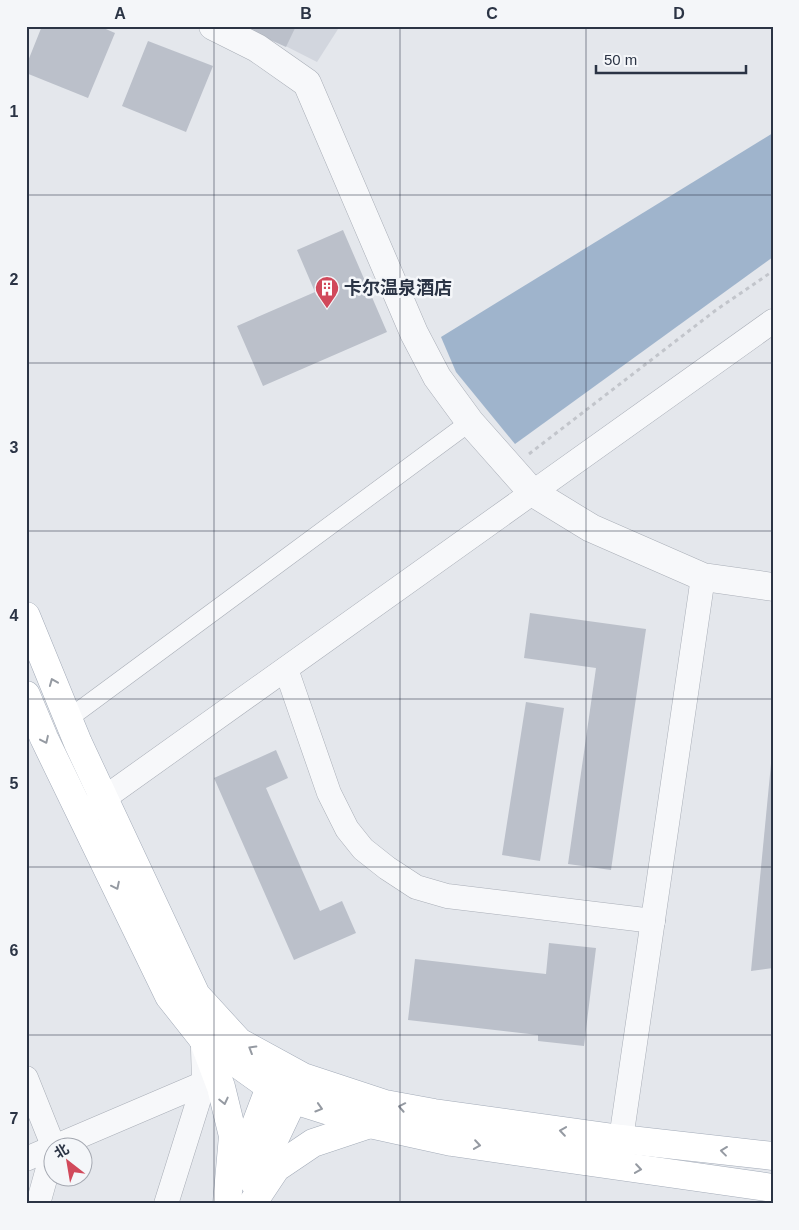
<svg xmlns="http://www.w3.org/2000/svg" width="799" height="1230" font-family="Helvetica,'Noto Sans SC',sans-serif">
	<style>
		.built { fill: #d2d6de }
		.water { fill: #9fb4cc }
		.building { fill: #bbc0ca }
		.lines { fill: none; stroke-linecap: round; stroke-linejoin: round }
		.pedestrian-casing { stroke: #a9aeb7; stroke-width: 19 }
		.minor-casing { stroke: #a9aeb7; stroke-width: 25 }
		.tertiary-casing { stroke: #a9aeb7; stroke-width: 29 }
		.primary-casing { stroke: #a3abb8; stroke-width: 29 }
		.path { stroke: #c2c5cb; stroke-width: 3; stroke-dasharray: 4 4; stroke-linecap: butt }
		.pedestrian { stroke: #f7f8fa; stroke-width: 18 }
		.minor { stroke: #f7f8fa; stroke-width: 24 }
		.tertiary { stroke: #f7f8fa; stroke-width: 28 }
		.primary { stroke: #fff; stroke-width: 28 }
		.oneway { stroke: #959aa2 }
		.grid { fill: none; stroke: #2b3445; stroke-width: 1; stroke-opacity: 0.55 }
		.labels { text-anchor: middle; stroke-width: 5; stroke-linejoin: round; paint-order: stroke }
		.poi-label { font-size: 18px; font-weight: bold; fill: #2b3445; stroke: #f4f6f9; text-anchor: start }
		.neatline { fill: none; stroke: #2b3445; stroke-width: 2 }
		.grid-label { font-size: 16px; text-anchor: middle; font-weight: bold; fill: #2b3445 }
	</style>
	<rect width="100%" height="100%" fill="#e4e7ec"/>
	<polygon class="built" points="246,26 340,26 317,62"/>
	<polygon class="water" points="773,133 773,257 515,444 456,372 441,337"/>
	<g class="building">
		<polygon points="42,26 99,26 115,33 88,98 26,73 26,66"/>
		<polygon points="240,26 296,26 286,47"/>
		<polygon points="148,41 213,66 186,132 122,106"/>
		<polygon points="343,230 387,332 263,386 237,326 315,292 297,250"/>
		<polygon points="530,613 646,629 611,870 568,864 596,668 524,658"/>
		<polygon points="526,702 564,708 540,861 502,855"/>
		<polygon points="276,750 288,778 266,788 320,911 342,901 356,933 294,960 214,778"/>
		<polygon points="771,764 773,764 773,968 751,971"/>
		<polygon points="549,943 596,948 584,1046 538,1041 538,1035 408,1020 415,959 546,974"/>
	</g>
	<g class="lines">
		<g class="pedestrian-casing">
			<polyline id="pedestrian" points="68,719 470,422"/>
		</g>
		<g class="minor-casing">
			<g id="minor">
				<polyline points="286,669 329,793 347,829 363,849 387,868 416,887 447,896 653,921"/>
				<polyline points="89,809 773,321"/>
				<polyline points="26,1078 54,1148"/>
				<polyline points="621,1139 703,577"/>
				<polyline points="26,1159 204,1083"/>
				<polyline points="38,1204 52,1154"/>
				<polyline points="166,1204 204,1083 203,1049"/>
			</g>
		</g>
		<g class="tertiary-casing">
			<polyline id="tertiary" points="213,26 257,48 307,83 414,333 437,377 470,422 532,492 591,528 703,577 773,587"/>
		</g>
		<g class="primary-casing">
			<g id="primary">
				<polyline points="26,616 78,743 196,995 239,1042 303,1077 385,1104 434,1113 621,1139 773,1156"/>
				<polyline points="26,695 44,738 169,996 203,1039 270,1087 294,1100 370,1124 452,1142 773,1188"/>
				<polyline points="203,1039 221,1087 233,1136 227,1203"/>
				<polyline points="239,1169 270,1087 279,1070"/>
				<polyline points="254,1182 301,1083"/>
				<polyline points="252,1204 276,1168 313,1143 370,1124"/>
			</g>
		</g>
		<polyline class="path" points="529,454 716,310 773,271"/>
		<use href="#pedestrian" class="pedestrian"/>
		<use href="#minor" class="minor"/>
		<use href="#tertiary" class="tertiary"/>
		<use href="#primary" class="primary"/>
	</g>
	<defs><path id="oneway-chevron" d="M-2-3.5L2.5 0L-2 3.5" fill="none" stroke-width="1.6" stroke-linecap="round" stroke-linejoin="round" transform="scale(1.25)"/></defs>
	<g class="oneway">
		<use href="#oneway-chevron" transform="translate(53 682) rotate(-112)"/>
		<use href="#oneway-chevron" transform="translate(45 740) rotate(65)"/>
		<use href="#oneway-chevron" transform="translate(116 886) rotate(64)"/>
		<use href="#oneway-chevron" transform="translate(252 1049) rotate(-149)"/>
		<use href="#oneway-chevron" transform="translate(224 1101) rotate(77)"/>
		<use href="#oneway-chevron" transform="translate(402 1107) rotate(-169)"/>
		<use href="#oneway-chevron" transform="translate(319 1108) rotate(17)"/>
		<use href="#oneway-chevron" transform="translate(563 1131) rotate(-172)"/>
		<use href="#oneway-chevron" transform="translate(477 1145) rotate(8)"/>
		<use href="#oneway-chevron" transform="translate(724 1151) rotate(-173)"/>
		<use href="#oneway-chevron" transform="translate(638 1169) rotate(8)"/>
	</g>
	<path class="grid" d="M214 26V1204M400 26V1204M586 26V1204M26 195H773M26 363H773M26 531H773M26 699H773M26 867H773M26 1035H773"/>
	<defs>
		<g id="building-pin" transform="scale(1.25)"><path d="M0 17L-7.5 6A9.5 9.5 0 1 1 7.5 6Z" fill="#d1495b" stroke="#f4f6f9"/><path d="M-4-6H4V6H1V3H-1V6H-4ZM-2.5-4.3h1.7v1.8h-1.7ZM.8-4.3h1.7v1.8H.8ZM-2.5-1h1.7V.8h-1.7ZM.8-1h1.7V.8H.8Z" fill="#fff"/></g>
	</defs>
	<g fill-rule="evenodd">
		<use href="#building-pin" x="327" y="288"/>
	</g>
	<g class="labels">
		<g class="poi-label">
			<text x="344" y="294">卡尔温泉酒店</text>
		</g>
	</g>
	<rect width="799" height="1230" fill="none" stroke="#f4f6f9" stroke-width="55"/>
	<g transform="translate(68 1162) rotate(329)"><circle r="24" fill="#f4f6f9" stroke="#a4a8b1"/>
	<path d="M0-4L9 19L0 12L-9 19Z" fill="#d1495b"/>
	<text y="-8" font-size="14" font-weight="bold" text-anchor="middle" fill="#2b3445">北</text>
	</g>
	<path d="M596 65v8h150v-8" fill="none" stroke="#2b3445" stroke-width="2.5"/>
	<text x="604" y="65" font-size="15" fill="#2b3445" stroke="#f4f6f9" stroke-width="4" paint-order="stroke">50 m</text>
	<rect x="28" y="28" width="744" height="1174" class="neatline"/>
	<g class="grid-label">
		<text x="120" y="19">A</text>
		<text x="306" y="19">B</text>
		<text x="492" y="19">C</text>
		<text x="679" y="19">D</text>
		<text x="14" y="117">1</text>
		<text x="14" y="285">2</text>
		<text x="14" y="453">3</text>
		<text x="14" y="621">4</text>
		<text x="14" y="789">5</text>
		<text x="14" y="956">6</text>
		<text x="14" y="1124">7</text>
	</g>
</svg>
